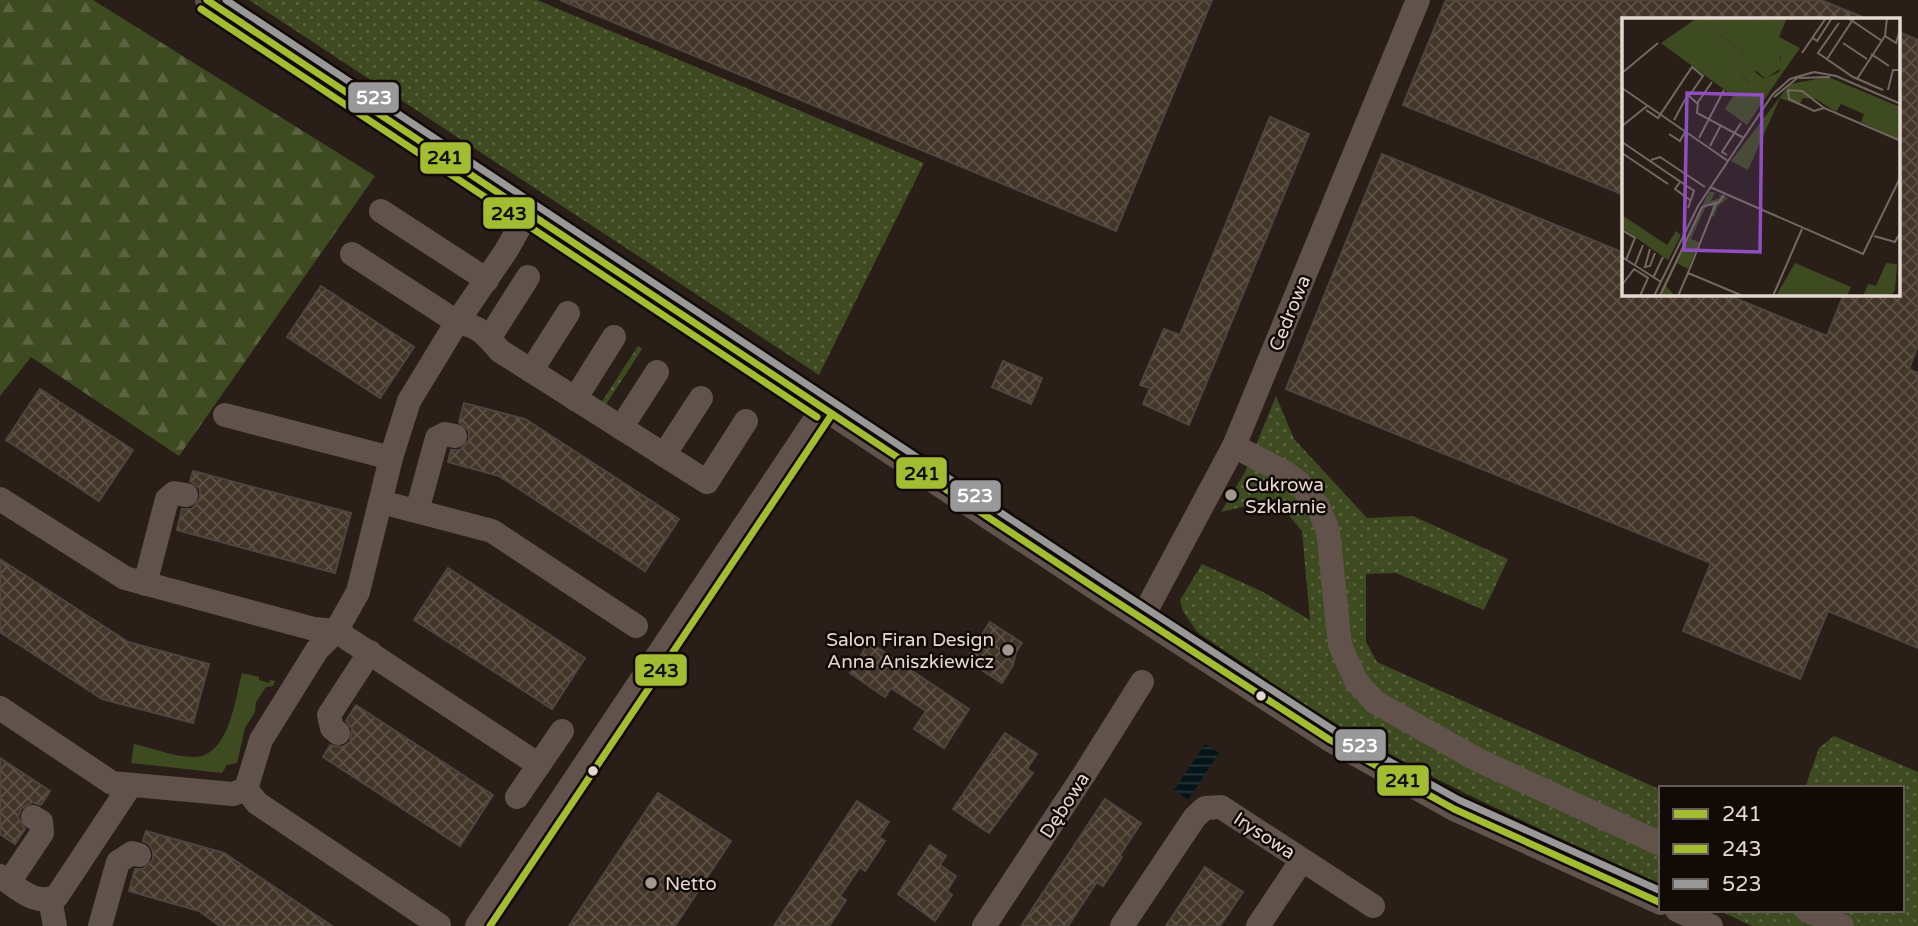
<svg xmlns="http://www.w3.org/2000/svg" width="1918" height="926" font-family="'Varela Round',sans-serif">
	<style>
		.grass { fill: url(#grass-dots) }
		.forest { fill: url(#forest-firs) }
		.park { fill: #3e4b21 }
		.water { fill: url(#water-rules) }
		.building { fill: url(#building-cross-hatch); stroke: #4e453f; stroke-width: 2 }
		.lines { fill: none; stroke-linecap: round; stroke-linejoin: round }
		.minor { stroke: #61524c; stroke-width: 24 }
		.bus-1-casing { stroke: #120a06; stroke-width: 12 }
		.bus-2-casing { stroke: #120a06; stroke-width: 12 }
		.bus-3-casing { stroke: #120a06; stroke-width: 12 }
		.bus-1 { stroke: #a2bd31; stroke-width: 7 }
		.bus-2 { stroke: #a2bd31; stroke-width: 7 }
		.bus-3 { stroke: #999; stroke-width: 7 }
		.poi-dot { fill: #a39790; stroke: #120a06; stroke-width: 2.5 }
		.bus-dot { fill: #e4d8d0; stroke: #120a06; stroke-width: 2.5 }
		.labels { text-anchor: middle; stroke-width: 5; stroke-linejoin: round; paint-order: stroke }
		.street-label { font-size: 19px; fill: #e4d8d0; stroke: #120a06 }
		.poi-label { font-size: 19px; fill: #e4d8d0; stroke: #120a06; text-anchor: start }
		.inset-road { fill: none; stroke: #746962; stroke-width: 2 }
		.view { fill: #904ec2; fill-opacity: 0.15; stroke: #904ec2; stroke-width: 3.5 }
		.inset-edge { fill: none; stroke: #e4d8d0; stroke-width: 3.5 }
		.line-badge { stroke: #120a06; stroke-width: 2.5 }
		.badge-label { font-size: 19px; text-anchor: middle; font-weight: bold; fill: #fff }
		.pale-badge-label { font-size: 19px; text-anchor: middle; font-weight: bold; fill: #111 }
	</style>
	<defs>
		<pattern id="grass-dots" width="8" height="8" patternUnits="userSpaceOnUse" patternTransform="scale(1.75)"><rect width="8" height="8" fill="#3e4b21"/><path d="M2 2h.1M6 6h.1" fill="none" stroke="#5a6440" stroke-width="1.8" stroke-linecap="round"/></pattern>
		<pattern id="forest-firs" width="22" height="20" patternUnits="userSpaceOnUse" patternTransform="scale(1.75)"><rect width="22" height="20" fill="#3e4b21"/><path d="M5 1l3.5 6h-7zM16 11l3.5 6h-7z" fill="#5a6440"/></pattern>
		<pattern id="water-rules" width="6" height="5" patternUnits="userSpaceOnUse" patternTransform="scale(1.75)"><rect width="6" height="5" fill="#041519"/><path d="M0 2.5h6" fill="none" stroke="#283639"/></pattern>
		<pattern id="building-cross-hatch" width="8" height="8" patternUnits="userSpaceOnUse" patternTransform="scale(1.75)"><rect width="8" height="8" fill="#433629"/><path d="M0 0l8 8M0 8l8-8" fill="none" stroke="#5e5247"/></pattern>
	</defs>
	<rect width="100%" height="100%" fill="#291f18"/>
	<g class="grass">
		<polygon points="249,0 537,0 924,163 819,375"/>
		<polygon points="638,346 642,349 605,406 601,403"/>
		<path d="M1276 396 1294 439 1367 518 1413 516 1508 559 1484 610 1396 573 1366 574V642L1377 662 1661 790V884C1552 835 1443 786 1340 726 1291 697 1245 664 1197 632L1183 611 1180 600 1202 564 1263 592 1310 620 1302 531 1275 499 1221 512 1245 472Z"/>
		<polygon points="1834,736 1918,772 1918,926 1752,926 1718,910 1902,910 1902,788 1805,788 1819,748"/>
	</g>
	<polygon class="forest" points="0,0 93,0 375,176 179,456 31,357 0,396"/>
	<path class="park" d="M242 673 259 677V680L269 683 270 680 275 681 273 686 266 687 256 702 255 712 245 728 237 763 227 765 222 773 131 763 134 744C153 748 174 757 193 757 229 758 235 699 242 673Z"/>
	<polygon class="water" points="1205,744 1219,753 1188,800 1174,790"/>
	<g class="building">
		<polygon points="560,0 1212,0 1116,231"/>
		<polygon points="1446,0 1821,0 1867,19 1624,19 1624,195 1403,105"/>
		<polygon points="1899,32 1918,40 1918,345 1909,369 1918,373 1918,648 1828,611 1800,679 1683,631 1711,563 1286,389 1382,154 1624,253 1624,294 1725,294 1827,336 1844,294 1899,294"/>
		<polygon points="1270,117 1309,134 1189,425 1143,404 1150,388 1140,385 1164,329 1180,335"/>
		<polygon points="321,286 414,347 380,398 287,337"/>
		<polygon points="1003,361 1042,378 1031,404 992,387"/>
		<polygon points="40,389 133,450 99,501 6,440"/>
		<polygon points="464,403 525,419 679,519 645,571 499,476 448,462 451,450 460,450 469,440 469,431 459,422"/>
		<polygon points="193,471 351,513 335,573 177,530 182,509 192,509 200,498 200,489 190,481"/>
		<polygon points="0,559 128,642 209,664 193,723 102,699 0,632"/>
		<polygon points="448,568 585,658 552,709 414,620"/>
		<polygon points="990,622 1022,643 1016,652 1013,665 1002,683 966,660"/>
		<polygon points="869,642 969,709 944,748 914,729 926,711 891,688 885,697 850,673"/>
		<polygon points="356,705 493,795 460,846 323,757 330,745 342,747 350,742 352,729 346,721"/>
		<polygon points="1005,733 1037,754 1027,769 1033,773 989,833 953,809"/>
		<polygon points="0,758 50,791 41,805 33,802 21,809 18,817 25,829 15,844 0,834"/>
		<polygon points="658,793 731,841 675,926 569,926"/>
		<polygon points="1105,799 1141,823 1120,855 1122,857 1103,886 1097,882 1068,926 1021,926"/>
		<polygon points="857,801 889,822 879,837 885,841 865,871 860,867 840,896 846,900 829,926 774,926"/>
		<polygon points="146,831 224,853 332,926 220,926 199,911 129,891 135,869 143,869 153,860 153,851 149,844 143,841"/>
		<polygon points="930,845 946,856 940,865 956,876 947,891 952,895 935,921 898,894"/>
		<polygon points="1205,867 1243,892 1220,926 1166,926"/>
	</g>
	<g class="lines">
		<g class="minor">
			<polyline points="207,0 1098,590 1330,740 1454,809 1661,903"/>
			<polyline points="381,211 487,280"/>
			<path d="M352 254 457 322C481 327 485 334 500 351L707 482 746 421"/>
			<polyline points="490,337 528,277"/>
			<polyline points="531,371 568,313"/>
			<polyline points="575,399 614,337"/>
			<polyline points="225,415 391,458"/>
			<polyline points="621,428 657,372"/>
			<polyline points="1234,446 1286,473 1298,482 1318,506 1328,531 1340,645 1356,681 1375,702 1478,760 1661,844"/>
			<polyline points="664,455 701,398"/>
			<polyline points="0,499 125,578 314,629 336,631 539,765"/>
			<polyline points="381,502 492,531 636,626"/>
			<polyline points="417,511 437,438 445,434 455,436"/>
			<polyline points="145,584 167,499 174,493 186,495"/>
			<polyline points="1142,618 1234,446 1418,0"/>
			<polyline points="0,708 112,783 233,794 246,789 261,740 317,650 336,631 358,592 391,458 409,401 457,322 506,251 528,212"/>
			<polyline points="338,733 332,728 329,715 370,652"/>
			<polyline points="246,789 257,803 439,925"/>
			<polyline points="517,797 562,731"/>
			<path d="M0 876C18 888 35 907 57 896L130 786"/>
			<polyline points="9,882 42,833 41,822 33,817"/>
			<polyline points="50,899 55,926"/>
			<polyline points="1677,910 1711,926"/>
			<polyline points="1807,910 1842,926"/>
			<polyline points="100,926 118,862 132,853 139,855"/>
			<polyline points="477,926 823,408"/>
			<polyline points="984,926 1085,773 1142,682"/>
			<polyline points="1122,926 1195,817 1205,808 1221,807 1373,906"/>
			<polyline points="1258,926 1302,860"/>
		</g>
		<g class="bus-1-casing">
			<polyline id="bus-1" points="207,0 1098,590 1330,740 1454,809 1661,903"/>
		</g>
		<g class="bus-2-casing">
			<g id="bus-2">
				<polyline points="201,9 817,417"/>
				<polyline points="490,926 832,414"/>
			</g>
		</g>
		<g class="bus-3-casing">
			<polyline id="bus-3" points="226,0 1104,581 1335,731 1459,800 1661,891"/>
		</g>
		<use href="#bus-1" class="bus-1"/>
		<use href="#bus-2" class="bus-2"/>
		<use href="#bus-3" class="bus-3"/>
	</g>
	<g class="poi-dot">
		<circle cx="1231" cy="495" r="7"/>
		<circle cx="1008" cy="650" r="7"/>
		<circle cx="651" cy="883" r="7"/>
	</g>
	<g class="bus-dot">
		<circle cx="1261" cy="696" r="6"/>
		<circle cx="593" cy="771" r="6"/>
	</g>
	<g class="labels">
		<g class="street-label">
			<text transform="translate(1289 313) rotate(-68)" y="7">Cedrowa</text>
			<text transform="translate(1064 805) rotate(-57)" y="7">Dębowa</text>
			<text transform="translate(1265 835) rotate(33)" y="7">Irysowa</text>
		</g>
		<g class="poi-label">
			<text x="1245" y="491">Cukrowa<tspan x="1245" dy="22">Szklarnie</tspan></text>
			<text x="994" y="646" text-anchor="end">Salon Firan Design<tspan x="994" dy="22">Anna Aniszkiewicz</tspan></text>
			<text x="665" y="890">Netto</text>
		</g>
	</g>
	<g transform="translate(1622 18)">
		<rect width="278" height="278" fill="#291f18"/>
		<path d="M86 0H165L157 19 178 30 148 73 127 66 117 51V40L122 35 86 7ZM153 33 159 39 157 54 142 61 133 54ZM206 59 278 89V122L239 104 242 96 219 86 214 94 194 81 181 80 177 87 158 80 126 152 109 143 168 66ZM87 174H93L89 183 98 180 97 176 106 180 96 188 92 199 88 197 91 188H84L69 221 77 224 66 251 55 245 44 268 53 278H36ZM0 197 45 227 54 213 59 217 46 242 0 210ZM173 245 229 269 225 278H154ZM264 245 275 246 273 272 269 278H241L246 266 254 268Z" fill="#3e4b21" fill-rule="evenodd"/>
		<path d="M75 0H86V7L122 35 117 40V51L126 65 148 73 125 107 103 91 111 78 39 25ZM157 27 159 50 143 61 131 49 145 33Z" fill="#3e4b21"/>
		<path class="inset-road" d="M226 0 260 23M217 5 196 35 231 59 261 72M263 18 274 25 279 9M191 20 195 23 210 0M221 25 245 41M180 35 204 0M249 36 267 48M205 41 232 0M192 54 214 58 279 86M0 55 36 25M177 60 208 59M235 61 263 18 265 0M90 64 76 84 75 95 122 120M0 70 106 143M266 72 271 52H279M152 79 179 57M202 90 192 93 167 81 166 72 180 73 202 90 279 123M24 92 36 100 70 49 81 58 67 78 76 86M52 102 64 80M0 108 25 88M47 116 58 123 63 114M77 120 102 72M0 124 72 173 66 190M88 128 99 107M0 135 46 166M105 137 100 134 119 105M29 142 38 139 83 169M58 164 53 171 68 182M88 169 241 236 279 158M94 185 66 255 121 278M0 212 13 220 4 242M252 218 273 224 279 213M28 231 23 249 28 248 33 235M0 239 39 264M13 247 21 227M31 260 41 239M0 267 12 251 26 260 18 278M32 278 76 188 151 76 168 61 192 54M38 278 80 189 97 184 102 177M56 278 66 255M151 278 180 211"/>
		<path class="view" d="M65 75 140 77 138 234 62 232Z"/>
		<rect width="278" height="278" class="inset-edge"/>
	</g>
	<g class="line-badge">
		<rect x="347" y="81" width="53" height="33" rx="7" fill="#999"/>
		<rect x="419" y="141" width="53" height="34" rx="7" fill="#a2bd31"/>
		<rect x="482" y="196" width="54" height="34" rx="7" fill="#a2bd31"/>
		<rect x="895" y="456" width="53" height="34" rx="7" fill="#a2bd31"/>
		<rect x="949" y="479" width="53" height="34" rx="7" fill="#999"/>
		<rect x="634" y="653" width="54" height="34" rx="7" fill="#a2bd31"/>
		<rect x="1334" y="728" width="53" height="34" rx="7" fill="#999"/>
		<rect x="1376" y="764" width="54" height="33" rx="7" fill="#a2bd31"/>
	</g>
	<g class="badge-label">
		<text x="374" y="104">523</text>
		<text x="975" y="502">523</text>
		<text x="1360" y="752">523</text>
	</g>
	<g class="pale-badge-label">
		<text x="445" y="164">241</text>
		<text x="509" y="220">243</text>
		<text x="922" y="480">241</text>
		<text x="661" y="677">243</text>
		<text x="1403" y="787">241</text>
	</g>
	<rect x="1659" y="786" width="245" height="126" fill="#120a06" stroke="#665c57" stroke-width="2"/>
	<rect x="1673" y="809" width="35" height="10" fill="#a2bd31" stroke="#665c57" stroke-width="2"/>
	<text x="1722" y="821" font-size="21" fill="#e4d8d0">241</text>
	<rect x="1673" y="844" width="35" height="10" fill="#a2bd31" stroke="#665c57" stroke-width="2"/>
	<text x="1722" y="856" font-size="21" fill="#e4d8d0">243</text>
	<rect x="1673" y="879" width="35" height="10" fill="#999999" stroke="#665c57" stroke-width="2"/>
	<text x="1722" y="891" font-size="21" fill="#e4d8d0">523</text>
</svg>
